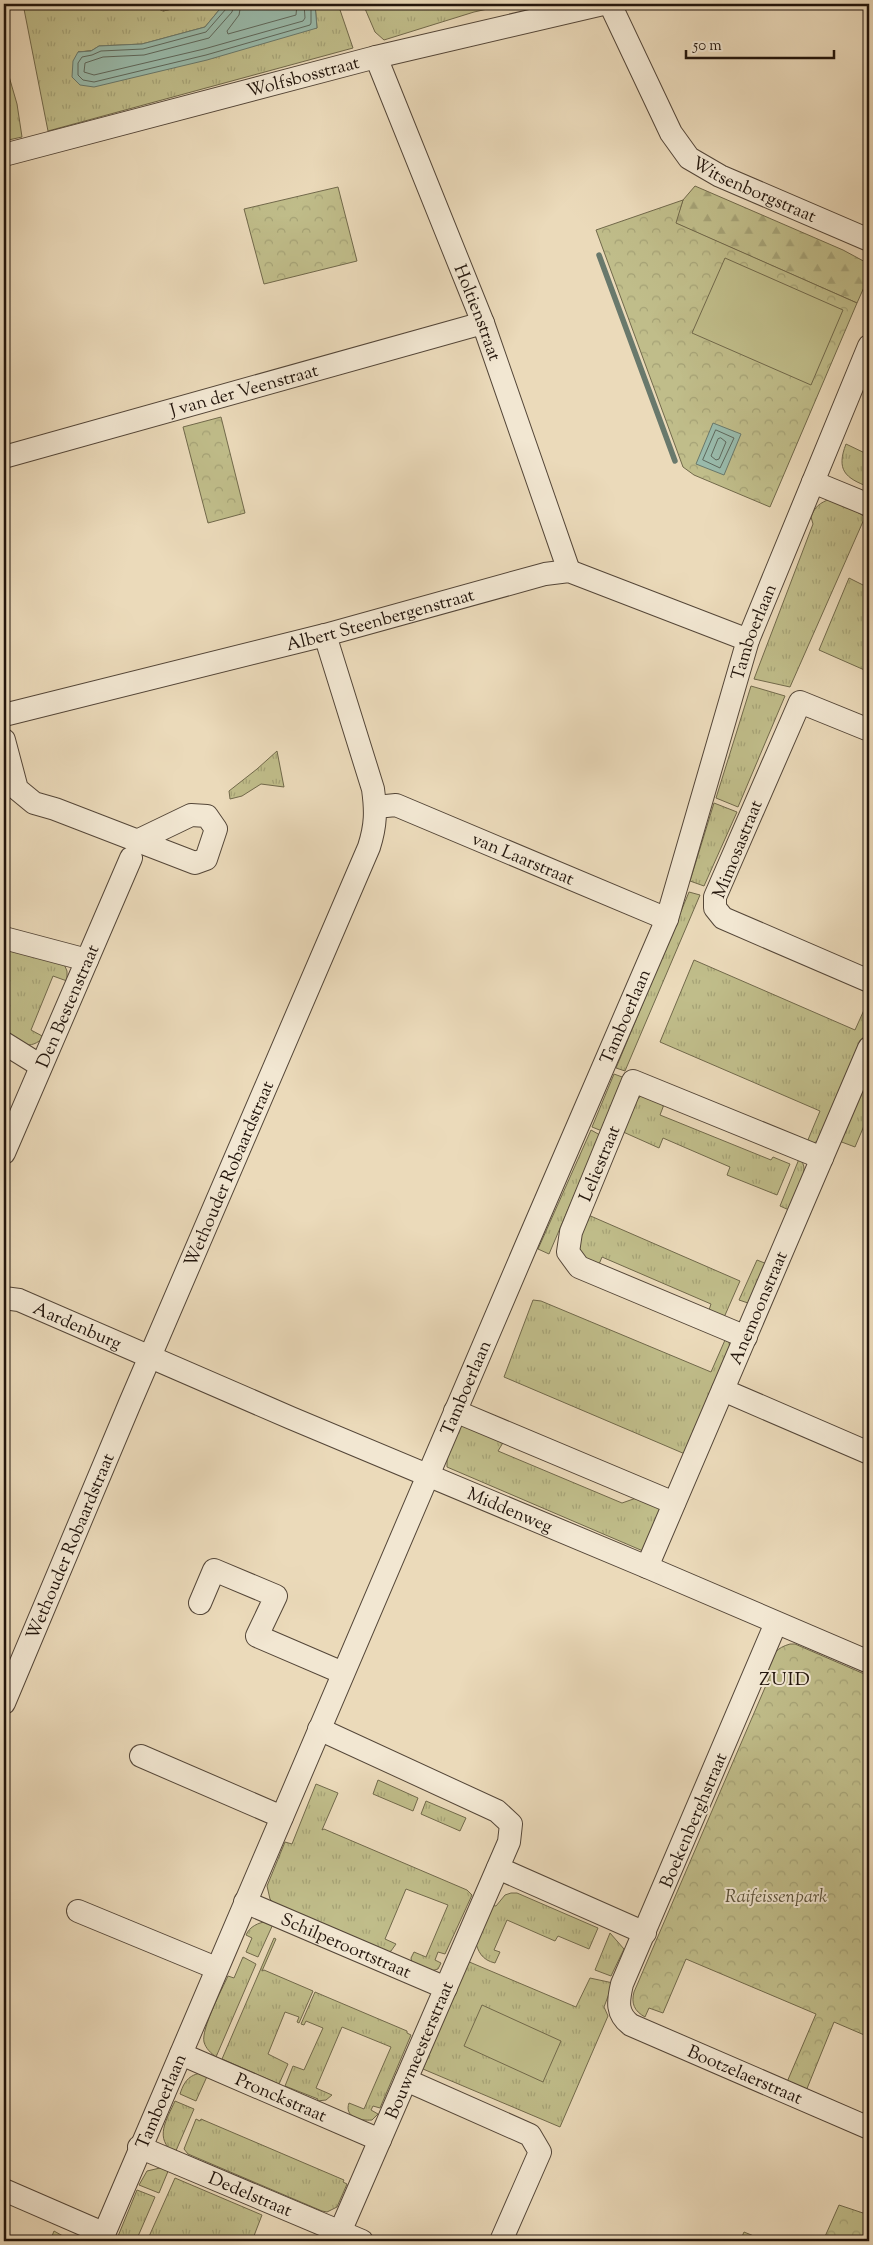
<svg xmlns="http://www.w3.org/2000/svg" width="873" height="2245" font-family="'Sorts Mill Goudy',serif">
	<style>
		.grass { fill: url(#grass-tufts); stroke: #71694b }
		.forest { fill: url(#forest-firs); stroke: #71694b }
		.park { fill: url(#park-crowns); stroke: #71694b }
		.garden { fill: #c0bd8a; stroke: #71694b }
		.water { fill: #99bbac; stroke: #69796c }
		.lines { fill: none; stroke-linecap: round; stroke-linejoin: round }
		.shore { stroke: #5e685c; stroke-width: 1 }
		.stream { stroke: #69796c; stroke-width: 5.5 }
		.minor-casing { stroke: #544638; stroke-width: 24 }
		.minor { stroke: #f2e7d2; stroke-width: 22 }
		.labels { text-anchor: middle; stroke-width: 4; stroke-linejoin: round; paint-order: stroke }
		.street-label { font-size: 18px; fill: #22150c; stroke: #f2e7d2 }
		.park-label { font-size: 18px; font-style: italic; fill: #595038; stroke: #f2e7d2 }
		.neighbourhood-label { font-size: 19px; letter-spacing: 1px; fill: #22150c; stroke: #f2e7d2 }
	</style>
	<defs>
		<pattern id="grass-tufts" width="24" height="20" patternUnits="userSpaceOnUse" patternTransform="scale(1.25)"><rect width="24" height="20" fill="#c0bd8a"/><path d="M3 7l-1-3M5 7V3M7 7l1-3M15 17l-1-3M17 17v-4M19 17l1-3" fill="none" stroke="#a5a276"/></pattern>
		<pattern id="forest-firs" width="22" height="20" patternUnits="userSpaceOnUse" patternTransform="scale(1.25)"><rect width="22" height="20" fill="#c0bd8a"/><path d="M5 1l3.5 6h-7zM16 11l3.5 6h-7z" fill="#a5a276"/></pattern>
		<pattern id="park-crowns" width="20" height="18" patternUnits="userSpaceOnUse" patternTransform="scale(1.25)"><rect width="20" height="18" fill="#c0bd8a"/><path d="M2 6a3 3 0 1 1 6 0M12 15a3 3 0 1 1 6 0" fill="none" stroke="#a5a276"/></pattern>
	</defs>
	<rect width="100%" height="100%" fill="#ebdaba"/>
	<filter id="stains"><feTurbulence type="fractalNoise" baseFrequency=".004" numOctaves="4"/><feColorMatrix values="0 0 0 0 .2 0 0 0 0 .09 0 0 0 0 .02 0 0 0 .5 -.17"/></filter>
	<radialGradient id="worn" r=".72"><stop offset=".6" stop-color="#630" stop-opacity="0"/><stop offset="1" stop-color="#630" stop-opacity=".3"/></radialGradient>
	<g class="grass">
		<polygon points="23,4 147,4 163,11 195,4 224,4 205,27 142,44 99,46 91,51 78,52 317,28 315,4 338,4 353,48 48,131"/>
		<polygon points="363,4 393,4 394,6 412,4 510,4 474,12 384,40 375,32"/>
		<polygon points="4,59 17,104 22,137 4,141"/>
		<path d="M846 444 869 455V487C845 478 836 470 846 444Z"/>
		<path d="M830 499H836L865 517 790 687 754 679 813 524 811 517C815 506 820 503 830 499Z"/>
		<polygon points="849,578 869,588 869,672 819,650"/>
		<polygon points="751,686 785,696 738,807 716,798"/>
		<polygon points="277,751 284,787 261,784 242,796 230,799 229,791 257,769"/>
		<polygon points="714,803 737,812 704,886 690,881"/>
		<polygon points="689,892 700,895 625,1071 616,1068"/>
		<path d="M4 944 64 964 67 971V981L53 976 31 1030 44 1037C30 1051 19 1044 4 1036Z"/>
		<polygon points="694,960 855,1030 864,1010 869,1012 869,1025 818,1141 805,1147 820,1111 660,1042"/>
		<polygon points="614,1074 625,1078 602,1131 592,1127"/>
		<polygon points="869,1089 869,1114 855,1147 839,1141 861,1093"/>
		<polygon points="641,1096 665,1102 660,1115 771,1160 773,1157 790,1164 777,1195 727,1175 730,1167 663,1138 659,1148 621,1131 633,1103"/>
		<polygon points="591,1130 600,1135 549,1254 538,1249"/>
		<path d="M799 1159C813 1168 794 1198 789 1210L780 1206Z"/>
		<polygon points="586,1214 740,1281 722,1322 707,1316 711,1304 602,1257 597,1269 576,1253"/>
		<polygon points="757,1260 767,1264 748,1303 739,1300"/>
		<polygon points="533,1300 541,1301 711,1372 725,1340 729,1342 730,1349 685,1454 504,1377"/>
		<polygon points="472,1424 504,1441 498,1451 622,1503 642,1496 663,1505 643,1551 447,1467 447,1447 461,1426"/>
		<polygon points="378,1780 418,1798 413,1811 373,1794"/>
		<polygon points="316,1784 338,1793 322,1830 324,1829 467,1890 472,1895 445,1954 438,1952 435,1960 441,1963 438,1969 431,1971 412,1964 411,1958 414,1952 426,1957 448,1905 406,1889 385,1939 396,1944 391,1951 386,1953 279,1909 270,1899 267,1886 285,1842 292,1844"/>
		<polygon points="426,1801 466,1818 460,1831 421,1814"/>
		<path d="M511 1893H517L598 1928 589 1949 558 1936 555 1941 507 1920 494 1950 500 1952 495 1963C482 1960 478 1952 475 1940L490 1905 496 1906 505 1895Z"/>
		<path d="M268 1921 274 1922 258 1957 246 1952 252 1938 246 1935C250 1926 258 1923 268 1921Z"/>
		<polygon points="610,1933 624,1949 611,1976 595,1970"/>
		<polygon points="274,1938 276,1939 262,1971 264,1970 313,1991 299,2023 297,2022 299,2017 285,2012 268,2054 288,2064 279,2084 222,2059"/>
		<path d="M243 1957 256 1964 216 2057C211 2053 206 2049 204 2042 201 2029 222 1989 228 1976L234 1978Z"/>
		<polygon points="467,1961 576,2007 590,1978 613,1983 604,2007 608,2016 560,2127 423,2069"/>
		<path d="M315 1992 407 2031V2033L411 2035 380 2108 373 2106 371 2110 378 2114 372 2120C360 2121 344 2117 349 2103L364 2109 391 2047 342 2027 316 2088 332 2095 326 2100 317 2101 318 2099 285 2086 293 2066 304 2070 323 2028 306 2021 304 2025 301 2024Z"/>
		<path d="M209 2072 196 2101 180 2094C185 2078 192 2073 209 2072Z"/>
		<path d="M175 2101 194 2109 175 2153C153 2139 167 2119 175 2101Z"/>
		<polygon points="196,2119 200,2121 201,2119 344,2180 343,2182 347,2184 337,2207 327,2212 322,2211 188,2154 184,2149"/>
		<polygon points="160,2168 169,2169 159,2193 139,2185 147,2171"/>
		<polygon points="175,2178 262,2215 252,2241 147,2241"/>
		<polygon points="137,2190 155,2197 136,2241 116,2241"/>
		<polygon points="54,2231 70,2240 71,2241 50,2241"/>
		<polygon points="744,2232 766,2241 740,2241"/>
	</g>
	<g class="forest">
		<polygon points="167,4 195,4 163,11"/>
		<polygon points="695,186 843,250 869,264 869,276 857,303 675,223 683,200"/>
	</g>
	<g class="park">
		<polygon points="338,187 357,261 264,284 244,209"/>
		<polygon points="683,200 676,223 857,303 770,507 694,475 683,467 596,230"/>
		<polygon points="221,417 245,513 208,523 183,427"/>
		<path d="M790 1644H795L869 1676V2037L834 2022 806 2091 787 2082 816 2014 686 1959 663 2013 649 2008 645 2017C634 2011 631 2003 634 1992L770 1676 767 1666C773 1654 776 1648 790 1644Z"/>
		<polygon points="839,2205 869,2215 869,2241 823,2241"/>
	</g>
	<g class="garden">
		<polygon points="725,258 843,310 811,385 692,333"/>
		<polygon points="482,2005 561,2041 543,2082 464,2046"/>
	</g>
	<g class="water">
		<polygon points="224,4 315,4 317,28 207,60 94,87 80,85 72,77 73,61 78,52 91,51 99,46 142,44 205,27"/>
		<polygon points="713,423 741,434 724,475 696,464"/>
	</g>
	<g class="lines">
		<g class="shore">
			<polyline points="228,4 226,9 206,32 143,49 101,51 92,55 82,57 78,63 78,75 83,80 94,82 206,55 310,25 311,23 311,4"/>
			<polyline points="234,4 232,12 209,38 144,55 103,57 85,63 84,72 94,75 204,49 303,21 305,18 304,4"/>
			<polyline points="241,4 239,15 227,31 228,34 296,15 297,4"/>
			<polygon points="716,430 734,438 720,468 703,460"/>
			<polygon points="721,438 726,442 719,459 716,460 711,456 718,439"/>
		</g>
		<polyline class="stream" points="599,255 675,461"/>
		<g class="minor-casing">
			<g id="minor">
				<path id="s1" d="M610 4 671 133 689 158 720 176 869 240"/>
				<path id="s2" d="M376 57 483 323 569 571"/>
				<path id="s3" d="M4 155 376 57 603 4"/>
				<path id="s4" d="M4 457 483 323"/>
				<polyline points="813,482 869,505"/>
				<path id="s5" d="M4 715 325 635 545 574 569 571 748 640"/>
				<polyline points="869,730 800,702 715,897 715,908 723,918 869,981"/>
				<polyline points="4,740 17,789 34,803 55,809 195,863 206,859 216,829 207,816 191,815 139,840"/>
				<path id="s6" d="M376 807 396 805 667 919"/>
				<polyline points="4,938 87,960"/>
				<polyline points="4,1043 41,1066"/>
				<path id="s7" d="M4 1153 131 858"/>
				<path id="s8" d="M4 1298 19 1300 291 1418 647 1567 869 1662"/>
				<path id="s9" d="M746 1337 579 1267 568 1252 571 1232 633 1081 822 1158"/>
				<polyline points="723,1390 869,1453"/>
				<polyline points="455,1411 674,1503"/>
				<path id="s10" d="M647 1567 869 1048"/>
				<polyline points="200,1603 214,1570 276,1596 257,1636 343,1673"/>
				<path id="s11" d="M776 1623 622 1984C618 2001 616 2014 631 2025L869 2128"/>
				<path id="s12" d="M4 1703 130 1403 369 847C376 825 376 811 373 789L325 635"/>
				<polyline points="319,1729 497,1811 511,1824 509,1842 340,2232"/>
				<polyline points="141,1756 282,1817"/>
				<polyline points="498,1868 645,1933"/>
				<path id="s13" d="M245 1902 446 1988"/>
				<polyline points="78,1911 216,1968"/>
				<path id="s14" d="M181 2054 380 2140"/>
				<polyline points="406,2080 530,2135 540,2152 501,2241"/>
				<path id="s15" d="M139 2147 362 2241"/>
				<polyline points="4,2190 103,2233"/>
				<path id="s16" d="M101 2241 526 1246 667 919 748 640 869 346"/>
			</g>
		</g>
		<use href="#minor" class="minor"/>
	</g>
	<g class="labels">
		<g class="street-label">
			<text dy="6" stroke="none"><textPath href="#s3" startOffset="309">Wolfsbosstraat</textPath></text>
			<text dy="6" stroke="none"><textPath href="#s1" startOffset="246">Witsenborgstraat</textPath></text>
			<text dy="6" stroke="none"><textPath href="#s2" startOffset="275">Holtienstraat</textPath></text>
			<text dy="6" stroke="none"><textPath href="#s4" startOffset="249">J van der Veenstraat</textPath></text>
			<text dy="6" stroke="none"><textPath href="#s5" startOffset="388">Albert Steenbergenstraat</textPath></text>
			<text dy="6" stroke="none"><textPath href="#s16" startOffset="1738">Tamboerlaan</textPath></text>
			<text transform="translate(737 849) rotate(-68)" y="6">Mimosastraat</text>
			<text dy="6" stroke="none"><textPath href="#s6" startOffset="158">van Laarstraat</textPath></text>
			<text dy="6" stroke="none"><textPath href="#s7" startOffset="160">Den Bestenstraat</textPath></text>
			<text dy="6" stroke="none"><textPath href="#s16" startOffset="1332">Tamboerlaan</textPath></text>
			<text dy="6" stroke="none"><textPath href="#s9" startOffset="294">Leliestraat</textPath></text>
			<text dy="6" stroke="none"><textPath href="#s12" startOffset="575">Wethouder Robaardstraat</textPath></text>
			<text dy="6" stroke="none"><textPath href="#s10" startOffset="282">Anemoonstraat</textPath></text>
			<text dy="6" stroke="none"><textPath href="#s8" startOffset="79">Aardenburg</textPath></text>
			<text dy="6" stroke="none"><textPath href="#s16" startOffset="928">Tamboerlaan</textPath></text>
			<text dy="6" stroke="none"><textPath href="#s8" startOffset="549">Middenweg</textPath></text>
			<text dy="6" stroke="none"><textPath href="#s12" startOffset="170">Wethouder Robaardstraat</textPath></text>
			<text transform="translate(693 1820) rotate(-67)" y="6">Boekenberghstraat</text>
			<text dy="6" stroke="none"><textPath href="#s13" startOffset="110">Schilperoortstraat</textPath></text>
			<text transform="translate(419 2050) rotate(-67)" y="6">Bouwmeesterstraat</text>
			<text dy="6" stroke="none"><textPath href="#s11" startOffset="562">Bootzelaerstraat</textPath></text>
			<text dy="6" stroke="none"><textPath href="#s14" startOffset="109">Pronckstraat</textPath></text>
			<text dy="6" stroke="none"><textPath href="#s16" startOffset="152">Tamboerlaan</textPath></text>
			<text dy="6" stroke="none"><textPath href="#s15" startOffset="121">Dedelstraat</textPath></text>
		</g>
		<g class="park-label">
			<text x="776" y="1902">Raifeissenpark</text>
		</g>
		<g class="neighbourhood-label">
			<text x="785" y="1685">ZUID</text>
		</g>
	</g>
	<rect width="873" height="2245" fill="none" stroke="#ebdaba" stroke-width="20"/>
	<rect x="5" y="5" width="863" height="2235" fill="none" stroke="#22150c" stroke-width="2.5"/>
	<rect x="10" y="10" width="853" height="2225" fill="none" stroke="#22150c"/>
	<path d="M686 50v8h148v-8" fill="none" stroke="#22150c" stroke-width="2.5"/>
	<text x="693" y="50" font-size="15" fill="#22150c" stroke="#f2e7d2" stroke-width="4" paint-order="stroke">50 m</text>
	<rect width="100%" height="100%" filter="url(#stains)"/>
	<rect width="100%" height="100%" fill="url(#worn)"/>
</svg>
